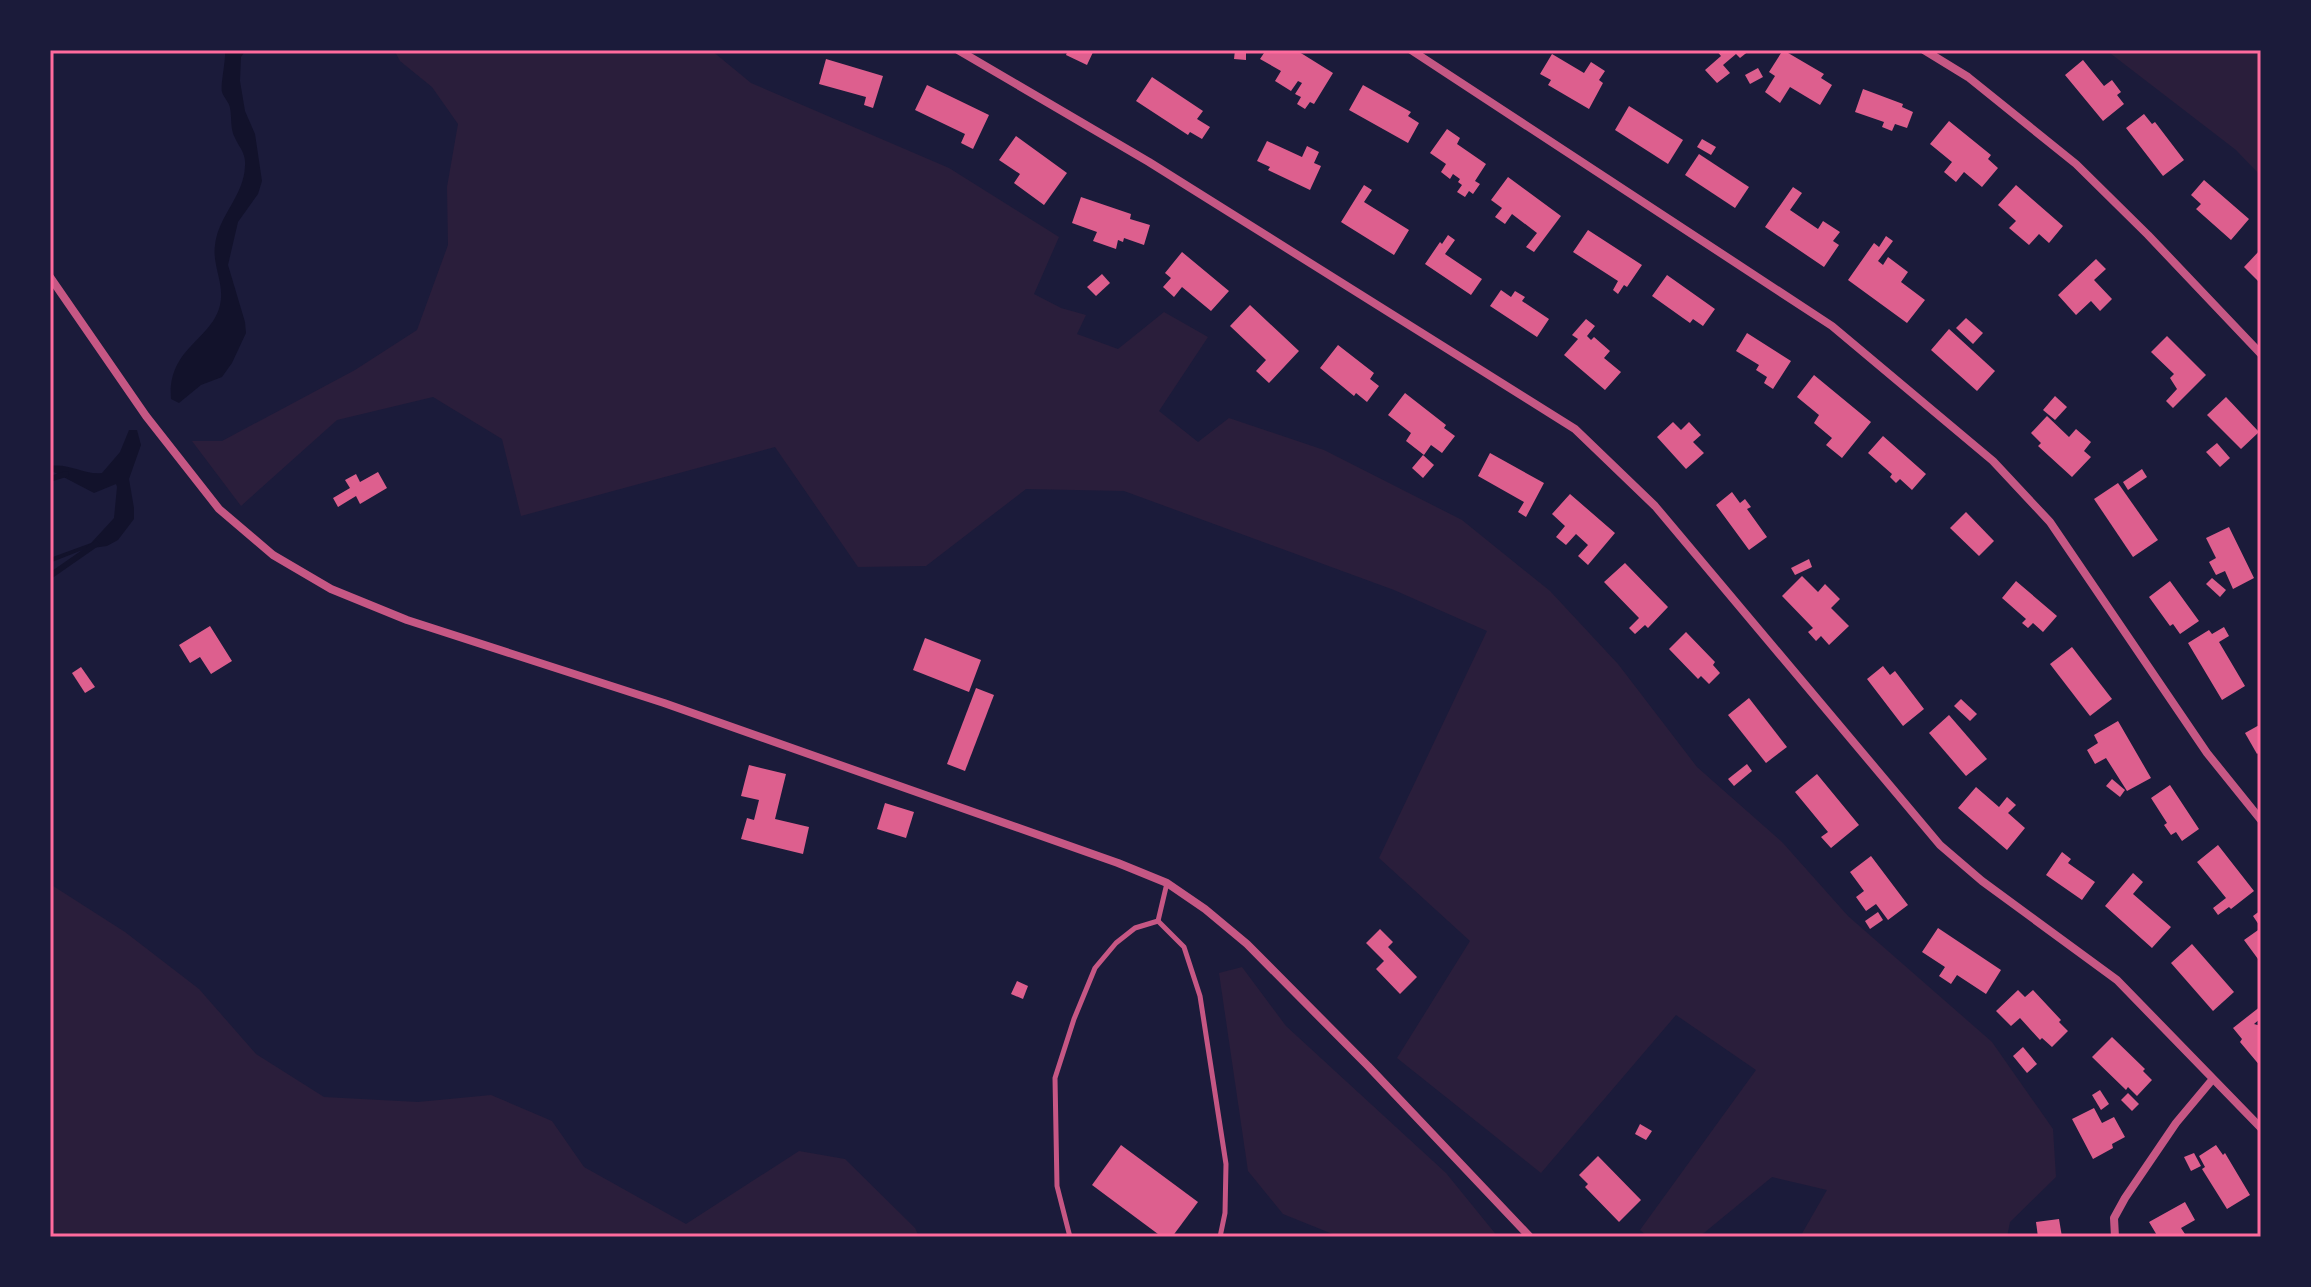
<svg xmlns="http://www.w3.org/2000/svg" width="2311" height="1287" font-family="'IBM Plex Serif',serif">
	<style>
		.green { fill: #2a1e3b }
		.water { fill: #12122b }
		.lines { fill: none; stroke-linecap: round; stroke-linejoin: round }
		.stream { stroke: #12122b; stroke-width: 6 }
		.building { fill: #dd5f8e }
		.service { stroke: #c65784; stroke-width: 5 }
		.minor { stroke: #c65784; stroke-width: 8 }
		.neatline { fill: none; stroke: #ff6b9d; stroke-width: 3 }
	</style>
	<rect width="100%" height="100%" fill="#1b1b3a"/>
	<g class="green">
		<polygon points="394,50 711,50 751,83 949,168 1059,237 1034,294 1061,308 1086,315 1077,334 1118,349 1164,312 1208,337 1159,411 1198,442 1229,418 1324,450 1462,520 1550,591 1618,664 1697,767 1782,842 1848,916 1992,1042 2053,1129 2056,1177 2010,1222 2007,1237 1800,1237 1827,1190 1772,1177 1699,1237 1648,1237 1640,1230 1756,1070 1676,1015 1541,1173 1397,1058 1470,941 1379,858 1487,631 1394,590 1124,491 1026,489 926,566 858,567 775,447 521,516 502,439 433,397 337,420 241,506 192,441 222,441 355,370 417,330 448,245 447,187 458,124 432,87 400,61"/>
		<polygon points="2106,50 2261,50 2261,176 2236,150"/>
		<polygon points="50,884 125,932 199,989 256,1054 324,1097 418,1102 491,1095 552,1121 584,1167 686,1224 799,1151 845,1159 915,1228 919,1237 50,1237"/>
		<polygon points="1242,967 1286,1026 1446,1173 1498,1237 1340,1237 1283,1214 1248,1171 1219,973"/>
	</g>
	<g class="water">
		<path d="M225 50H246L241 57 240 81 245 111 255 134 262 181 258 194 238 222 228 265 245 322 246 333 232 363 222 377 201 385 179 403 171 399C167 348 212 340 220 305 225 284 212 266 215 245 218 216 244 196 245 166 246 153 240 149 235 138 230 129 232 118 230 108 229 102 224 98 222 92 220 86 226 61 225 50Z"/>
		<path d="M129 430H137L141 445 129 479 134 508V519L118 540 107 546 85 549 52 562 50 565V558L91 543 114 518 117 487 116 484 94 493 50 470 51 466C69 463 84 475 102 473L120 452Z"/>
	</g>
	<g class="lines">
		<g class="stream">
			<polyline points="50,479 66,474"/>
			<polyline points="50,576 96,544"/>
		</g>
	</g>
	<g class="building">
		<polygon points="1068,50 1094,50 1087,65 1066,55"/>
		<polygon points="1235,50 1246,50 1246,60 1234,59"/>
		<polygon points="1266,50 1296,50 1333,73 1314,104 1310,102 1305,109 1297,104 1301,97 1295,94 1302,83 1298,81 1291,91 1275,81 1281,71 1260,59"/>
		<polygon points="1716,50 1750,50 1740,58 1736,54 1723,65 1730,73 1717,83 1705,70 1721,56"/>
		<polygon points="1783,50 1824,74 1821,78 1832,85 1820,105 1790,87 1780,103 1765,92 1775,76 1769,72"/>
		<polygon points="1552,54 1584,73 1591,62 1605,71 1599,80 1603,83 1589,109 1548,85 1551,80 1540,74"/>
		<polygon points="826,59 883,76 873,108 864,105 866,97 819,84"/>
		<polygon points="2083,60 2104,86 2112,80 2121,92 2117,95 2124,104 2103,121 2065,75"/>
		<polygon points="1758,68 1763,77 1750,84 1745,75"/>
		<polygon points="1152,77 1203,111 1197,119 1210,127 1202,139 1190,132 1188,135 1136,101"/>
		<polygon points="927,85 989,115 973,149 961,143 965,134 915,110"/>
		<polygon points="1363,85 1411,112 1408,116 1419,123 1408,143 1349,110"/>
		<polygon points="1863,89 1903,104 1902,107 1913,112 1907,128 1895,124 1892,131 1882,127 1884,122 1855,112"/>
		<polygon points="1629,106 1683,140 1668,164 1615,130"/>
		<polygon points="2144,114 2152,124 2155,122 2184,160 2163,176 2126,128"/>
		<polygon points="1949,121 1991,155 1988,159 1998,168 1982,187 1964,172 1956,182 1944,172 1952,162 1930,144"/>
		<polygon points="1447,129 1460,138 1457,144 1486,164 1475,181 1480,184 1473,194 1469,191 1465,197 1457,192 1462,185 1458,182 1460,179 1453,174 1450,179 1441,172 1446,164 1430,153"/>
		<polygon points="1016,136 1067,173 1044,205 1014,183 1020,174 999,160"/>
		<polygon points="1702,139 1716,147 1711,155 1697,147"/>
		<polygon points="1267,141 1302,157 1307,146 1319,152 1314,163 1321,166 1310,190 1268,170 1270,167 1257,161"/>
		<polygon points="1699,154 1749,187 1735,208 1685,175"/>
		<polygon points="1508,177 1561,216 1534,252 1526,247 1537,233 1512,214 1505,224 1495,217 1502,208 1491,200"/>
		<polygon points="2204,180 2249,219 2231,240 2196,209 2201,204 2191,195"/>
		<polygon points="1364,185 1372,190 1364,202 1409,230 1394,255 1341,222"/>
		<polygon points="2016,185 2063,226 2049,243 2039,234 2029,245 2009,228 2016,221 1998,205"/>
		<polygon points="1793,187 1802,193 1790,210 1818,229 1823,221 1840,232 1833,241 1839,245 1824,267 1765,227"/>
		<polygon points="1081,197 1131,214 1130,219 1150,225 1144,245 1124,238 1123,242 1118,240 1116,249 1093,241 1097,232 1072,223"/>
		<polygon points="1588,230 1642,265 1627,287 1624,285 1618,294 1613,290 1618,281 1573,252"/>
		<polygon points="1448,235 1455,240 1445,254 1482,279 1471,295 1425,264 1440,242 1442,244"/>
		<polygon points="1886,236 1893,241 1878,261 1883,265 1888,257 1908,272 1901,282 1925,300 1907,323 1848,280 1874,243 1879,247"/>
		<polygon points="2261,249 2261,284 2244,267"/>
		<polygon points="1182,252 1229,291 1211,311 1182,287 1174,297 1163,287 1171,278 1165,273"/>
		<polygon points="2096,259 2106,269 2094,280 2112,299 2100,311 2091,301 2076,315 2058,295"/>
		<polygon points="1102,274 1110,283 1096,296 1087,287"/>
		<polygon points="1667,275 1715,309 1703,326 1693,319 1690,323 1652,296"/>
		<polygon points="1501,290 1511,297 1515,291 1525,297 1522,301 1549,319 1537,337 1490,306"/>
		<polygon points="1250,305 1299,351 1269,383 1256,371 1266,360 1230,326"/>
		<polygon points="1966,318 1983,333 1973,344 1956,328"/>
		<polygon points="1586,319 1595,326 1587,336 1591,340 1594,337 1610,351 1604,358 1621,372 1605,390 1564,355 1578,339 1572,335"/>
		<polygon points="1949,329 1995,371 1977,391 1931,350"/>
		<polygon points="1747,333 1791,361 1773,389 1764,383 1767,377 1756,370 1759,365 1736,351"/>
		<polygon points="2167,336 2206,375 2173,408 2166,401 2177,389 2170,378 2174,374 2151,352"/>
		<polygon points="1338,345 1374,373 1370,379 1379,386 1367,402 1356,393 1354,396 1320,368"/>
		<polygon points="1814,375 1871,422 1842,458 1826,445 1832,438 1814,423 1819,415 1797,397"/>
		<polygon points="1405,393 1446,425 1444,428 1455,436 1442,453 1431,445 1424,455 1406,441 1411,433 1388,415"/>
		<polygon points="2055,396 2067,407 2055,420 2043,410"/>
		<polygon points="2226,397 2259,432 2241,449 2207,415"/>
		<polygon points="2047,416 2069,437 2076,429 2091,442 2084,451 2091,457 2072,477 2038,446 2041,443 2031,433"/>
		<polygon points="1673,422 1681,430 1689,422 1701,435 1693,442 1704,453 1686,469 1657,437"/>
		<polygon points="1883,436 1926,474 1912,490 1900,479 1896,483 1890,477 1892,474 1868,453"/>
		<polygon points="2217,443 2230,458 2220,467 2206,452"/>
		<polygon points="1490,453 1544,483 1526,517 1518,512 1524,502 1478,476"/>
		<polygon points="1423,455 1434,465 1423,478 1412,468"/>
		<polygon points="2142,469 2147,477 2128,490 2123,482"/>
		<polygon points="378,472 387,488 360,504 356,496 338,507 333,498 350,488 345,480 356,474 360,482"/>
		<polygon points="2118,483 2158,540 2133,557 2094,499"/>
		<polygon points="1732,492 1740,503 1745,499 1751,507 1747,509 1767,537 1749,550 1716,505"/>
		<polygon points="1570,494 1615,533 1588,565 1578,556 1588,545 1576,534 1566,545 1556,537 1565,526 1552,514"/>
		<polygon points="1966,512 1994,541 1979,556 1950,528"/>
		<polygon points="2229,527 2254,578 2233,589 2225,571 2216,575 2209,562 2216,558 2206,538"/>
		<polygon points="1809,559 1812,567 1795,575 1791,568"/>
		<polygon points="1625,563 1668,607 1648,628 1645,625 1635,634 1629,628 1639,618 1604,582"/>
		<polygon points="1802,576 1818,592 1825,584 1840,599 1831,608 1849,626 1829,645 1821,636 1816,641 1808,632 1813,628 1782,596"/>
		<polygon points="2212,578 2226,590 2220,597 2206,584"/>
		<polygon points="2016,581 2057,616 2043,632 2033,623 2028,628 2022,623 2026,619 2002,598"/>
		<polygon points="2170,581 2199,621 2180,634 2173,624 2170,626 2149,597"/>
		<polygon points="210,626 232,661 211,674 200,657 190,663 179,645"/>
		<polygon points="2224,627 2229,636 2219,642 2245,686 2222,700 2188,643 2209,630 2212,634"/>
		<polygon points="1686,632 1715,662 1713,665 1720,673 1709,684 1701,676 1698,679 1669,649"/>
		<polygon points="925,638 981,660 969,692 913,670"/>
		<polygon points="2072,647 2112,699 2090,716 2050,664"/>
		<polygon points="1883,666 1890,675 1895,671 1924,709 1903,726 1867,679"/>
		<polygon points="81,667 95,687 85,693 72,673"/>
		<polygon points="976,688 994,695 965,771 947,764"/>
		<polygon points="1749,698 1787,747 1766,763 1728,715"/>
		<polygon points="1961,699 1977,714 1970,721 1954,706"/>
		<polygon points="1949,715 1987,759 1966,776 1929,733"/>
		<polygon points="2118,721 2151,778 2127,791 2106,758 2095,764 2087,750 2098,743 2094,735"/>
		<polygon points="2261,724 2261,751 2257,754 2245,733"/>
		<polygon points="1747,764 1752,771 1734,786 1728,779"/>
		<polygon points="749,765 786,774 775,819 809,827 803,854 741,839 747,818 754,820 759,800 741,796"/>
		<polygon points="1817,774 1859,825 1831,848 1821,837 1828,832 1795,792"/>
		<polygon points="2112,779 2125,790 2120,797 2106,786"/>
		<polygon points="2170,785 2199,829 2182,841 2176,832 2171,835 2164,825 2167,823 2151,798"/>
		<polygon points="1976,787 1999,807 2007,797 2016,805 2008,813 2025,828 2007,850 1958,808"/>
		<polygon points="885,803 914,812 906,838 877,829"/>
		<polygon points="2218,845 2254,891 2231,909 2229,907 2218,915 2213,908 2226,898 2197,862"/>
		<polygon points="2062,852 2071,859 2068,863 2095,882 2082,900 2046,875"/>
		<polygon points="1871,856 1908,905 1888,920 1876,904 1866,911 1856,897 1864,891 1850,872"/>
		<polygon points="2133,873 2143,882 2133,894 2171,927 2152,948 2105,906"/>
		<polygon points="2261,910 2261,956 2258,959 2244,940 2261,928 2253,916"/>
		<polygon points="1878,912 1883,920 1870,929 1865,921"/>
		<polygon points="1938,928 2001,970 1986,994 1957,975 1951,984 1939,976 1945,967 1922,952"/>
		<polygon points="1380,929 1393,942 1388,947 1417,977 1400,994 1376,969 1384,961 1366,943"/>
		<polygon points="2192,944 2234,992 2213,1011 2171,963"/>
		<polygon points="1017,981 1028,986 1023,999 1011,994"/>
		<polygon points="2018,990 2025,997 2033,990 2061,1020 2059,1022 2068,1031 2052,1047 2042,1038 2040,1040 2020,1018 2011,1026 1996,1011"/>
		<polygon points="2261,1006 2261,1018 2254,1024 2261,1026 2261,1067 2240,1042 2242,1039 2233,1028"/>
		<polygon points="2112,1037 2145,1069 2143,1071 2152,1080 2137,1096 2128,1087 2126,1090 2092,1057"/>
		<polygon points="2023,1047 2037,1064 2027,1073 2013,1056"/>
		<polygon points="2100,1090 2109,1104 2101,1110 2092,1095"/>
		<polygon points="2128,1093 2139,1104 2132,1111 2121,1100"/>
		<polygon points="2094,1108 2102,1123 2114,1117 2125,1137 2112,1144 2113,1148 2093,1159 2072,1119"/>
		<polygon points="1640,1124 1652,1131 1646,1140 1635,1134"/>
		<polygon points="1121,1145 1198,1202 1172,1237 1162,1237 1092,1185"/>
		<polygon points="2216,1145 2223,1155 2225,1153 2250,1195 2227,1209 2202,1169 2205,1167 2199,1156"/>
		<polygon points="2194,1153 2201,1166 2191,1171 2184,1157"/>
		<polygon points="1598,1156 1641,1200 1619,1222 1585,1187 1588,1184 1579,1175"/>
		<polygon points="2185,1202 2195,1220 2181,1228 2187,1237 2158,1237 2149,1222"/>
		<polygon points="2059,1219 2062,1237 2038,1237 2036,1222"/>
	</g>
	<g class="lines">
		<g class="service">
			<polyline points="1158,921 1184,947 1200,996 1226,1164 1225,1213 1220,1237"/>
			<polyline points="1158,921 1167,883"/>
			<polyline points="1070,1237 1057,1186 1055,1078 1074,1019 1095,968 1116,943 1135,928 1158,921"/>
		</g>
		<g class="minor">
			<polyline points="958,50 1149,162 1575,429 1655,506 1940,845 1982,881 2117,980 2261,1128"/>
			<polyline points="1411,50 1832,326 1993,461 2050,522 2207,753 2261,820"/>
			<polyline points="1924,50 1968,77 2076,164 2148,235 2261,354"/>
			<polyline points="50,277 146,416 219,509 273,555 331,589 407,620 664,703 1118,863 1167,883 1205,909 1247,944 1368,1066 1530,1237"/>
			<polyline points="2115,1237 2114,1218 2125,1198 2176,1123 2212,1080"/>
		</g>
	</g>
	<rect width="2311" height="1287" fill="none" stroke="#1b1b3a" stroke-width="104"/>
	<rect x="52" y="52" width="2207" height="1183" class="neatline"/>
</svg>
